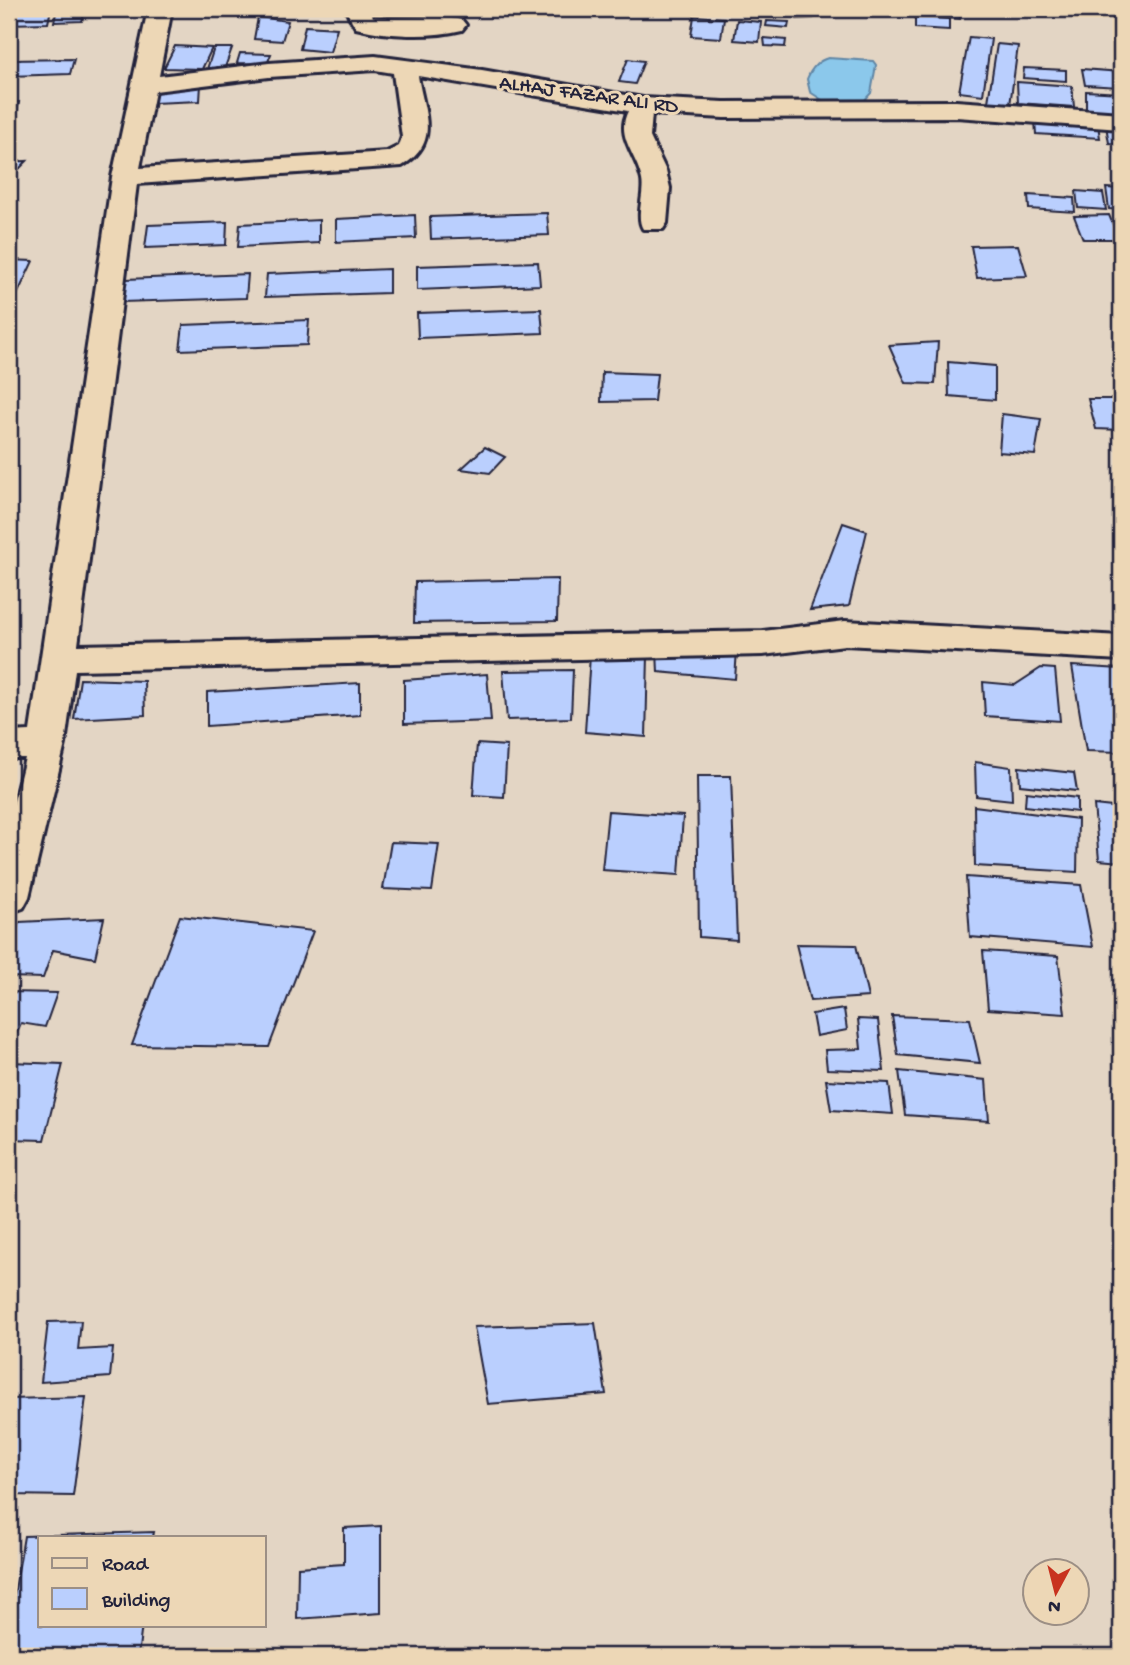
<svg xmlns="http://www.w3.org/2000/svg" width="1130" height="1665" font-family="'Gochi Hand',sans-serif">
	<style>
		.water { fill: #8bc8eb; stroke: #6186a5; stroke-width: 2 }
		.building { fill: #bacffe; stroke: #22223b; stroke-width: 2 }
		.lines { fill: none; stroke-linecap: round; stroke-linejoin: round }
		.minor-casing { stroke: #22223b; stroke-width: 6 }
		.minor { fill: #edd7b6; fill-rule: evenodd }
		.labels { text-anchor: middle; stroke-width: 6; stroke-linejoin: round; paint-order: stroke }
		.far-street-label { font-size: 21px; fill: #22223b; stroke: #edd7b6 }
	</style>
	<rect width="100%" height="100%" fill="#e3d5c4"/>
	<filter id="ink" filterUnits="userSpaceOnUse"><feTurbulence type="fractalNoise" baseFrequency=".0143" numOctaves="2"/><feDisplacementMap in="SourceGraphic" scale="14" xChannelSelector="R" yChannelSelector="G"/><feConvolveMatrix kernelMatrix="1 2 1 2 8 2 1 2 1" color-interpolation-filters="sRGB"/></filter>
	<g filter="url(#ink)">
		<path class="water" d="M828 58 873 61 876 65 871 93 862 103 824 101 810 92 807 79C811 69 817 61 828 58Z"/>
		<g class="building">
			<polygon points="51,9 48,23 9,24 9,10"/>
			<polygon points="57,9 86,9 82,21 54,22"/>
			<polygon points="793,9 806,9 813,18 797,19"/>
			<polygon points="919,9 959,9 960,19 919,16"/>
			<polygon points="694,16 724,18 721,38 691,36"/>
			<polygon points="258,17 288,21 282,41 254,39"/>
			<polygon points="915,17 949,19 949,30 915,28"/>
			<polygon points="737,20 761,22 759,42 734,40"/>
			<polygon points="767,21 789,22 788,28 766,26"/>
			<polygon points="305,26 337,28 330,52 300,49"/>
			<polygon points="969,37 991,39 983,95 959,92"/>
			<polygon points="764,38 786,40 785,47 765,46"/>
			<polygon points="997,44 1018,46 1010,105 988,102"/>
			<polygon points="175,46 212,48 202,69 164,68"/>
			<polygon points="214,48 232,48 224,70 207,69"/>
			<polygon points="240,53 271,54 267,64 237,63"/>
			<polygon points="74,59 70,74 9,76 9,60"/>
			<polygon points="628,59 644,61 635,84 619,82"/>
			<polygon points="1024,68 1066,70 1066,81 1023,78"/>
			<polygon points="1082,69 1121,72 1120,87 1085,85"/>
			<polygon points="1017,82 1072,86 1074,107 1018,103"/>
			<polygon points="201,84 200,101 153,103 155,87"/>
			<polygon points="1086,91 1121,93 1121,115 1086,112"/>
			<polygon points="9,102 19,102 14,129 9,129"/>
			<polygon points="1035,121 1098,125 1100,138 1036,134"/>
			<polygon points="1106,126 1121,127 1121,144 1109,143"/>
			<polygon points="27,161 9,179 9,162"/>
			<polygon points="1106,188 1121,189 1121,210 1109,209"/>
			<polygon points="1076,191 1103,193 1106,210 1078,208"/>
			<polygon points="1028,195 1074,198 1075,212 1029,209"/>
			<polygon points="547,213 549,235 431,239 430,217"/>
			<polygon points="415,215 416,238 336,242 336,219"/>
			<polygon points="1109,215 1119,239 1083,239 1074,216"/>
			<polygon points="319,220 319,243 238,247 240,224"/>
			<polygon points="227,222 226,245 145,248 148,225"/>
			<polygon points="1018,245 1027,276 977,278 971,246"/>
			<polygon points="9,260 33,261 10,310 9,310"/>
			<polygon points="538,262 540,285 417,290 417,266"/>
			<polygon points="389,269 389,293 265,297 267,274"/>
			<polygon points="248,274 246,298 122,302 126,279"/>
			<polygon points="541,309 543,333 418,338 417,313"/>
			<polygon points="309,320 307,345 180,350 183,325"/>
			<polygon points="938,342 935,384 906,383 889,345"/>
			<polygon points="948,362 995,366 995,400 949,396"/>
			<polygon points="602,372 657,374 654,401 601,402"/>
			<polygon points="1088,399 1121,399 1121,430 1096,429"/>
			<polygon points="1002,414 1041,419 1035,455 999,452"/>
			<polygon points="485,447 505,457 490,473 461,469"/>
			<polygon points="843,523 867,531 849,606 810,610"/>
			<polygon points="558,579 557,621 414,623 415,582"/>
			<polygon points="737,650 735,679 658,672 657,651"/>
			<polygon points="590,655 648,655 646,737 585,732"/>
			<polygon points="1072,666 1121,669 1121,752 1086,751"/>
			<polygon points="1041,668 1055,669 1060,721 985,716 983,682 1015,685"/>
			<polygon points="573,670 571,718 507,720 503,671"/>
			<polygon points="487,674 491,721 404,724 404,680"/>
			<polygon points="80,679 144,681 145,715 74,719"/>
			<polygon points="360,683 360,715 207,726 207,692"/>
			<polygon points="477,744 507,746 504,797 473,795"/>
			<polygon points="975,762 1011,767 1012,800 976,796"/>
			<polygon points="1019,767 1074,773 1077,791 1020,785"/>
			<polygon points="697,776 731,776 737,940 699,937"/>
			<polygon points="1026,792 1077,798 1077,812 1025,806"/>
			<polygon points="1094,805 1121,808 1121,862 1099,860"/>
			<polygon points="974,806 1078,819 1077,872 975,866"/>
			<polygon points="608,811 683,816 679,875 602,870"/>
			<polygon points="391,842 439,844 432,891 383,889"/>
			<polygon points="966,877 1081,885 1093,947 970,937"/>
			<polygon points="180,916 313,931 269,1047 132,1045"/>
			<polygon points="104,918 95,958 53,950 43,978 9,977 9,956 19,922"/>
			<polygon points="796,944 856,945 868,997 810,1001"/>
			<polygon points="983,951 1058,956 1065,1014 988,1009"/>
			<polygon points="9,992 57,993 45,1027 21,1023 11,1045"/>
			<polygon points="844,1009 847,1030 816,1036 812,1014"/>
			<polygon points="892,1016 970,1019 980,1063 898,1055"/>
			<polygon points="858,1019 878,1020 884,1071 827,1069 825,1050 861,1049"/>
			<polygon points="9,1062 63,1064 44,1140 9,1139"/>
			<polygon points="899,1071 986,1080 989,1121 905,1115"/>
			<polygon points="826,1080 889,1083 893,1114 831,1110"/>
			<polygon points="81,1321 78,1350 113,1348 110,1377 41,1382 48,1322"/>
			<polygon points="595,1323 606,1394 488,1404 474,1327"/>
			<polygon points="86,1397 73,1496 9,1495 9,1399"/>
			<polygon points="381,1526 381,1613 297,1619 298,1567 344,1564 344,1528"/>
			<polygon points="154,1532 153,1537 40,1537 40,1625 142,1625 138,1656 9,1656 9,1626 24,1536"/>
		</g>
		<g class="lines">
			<g class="minor-casing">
				<g id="minor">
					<path d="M148 9H172L159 76 269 63 375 56 482 70 643 98 724 102 956 101 1121 113V129L956 117 724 118 652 114 650 137 666 171 670 188 667 223 663 229H643C635 216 645 195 642 180 637 154 615 137 628 111L418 76C424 114 441 142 402 166L137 184 78 645 763 631 845 621 1121 636V660L845 645 763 655 75 670 65 744 29 897 23 908 9 913V821L25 758H9V732L30 731 112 177ZM375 70 393 73 402 137 399 146 387 152 140 168 155 91 269 77Z"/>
					<path d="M345 9H369L373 17C401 20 436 13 462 20L466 25 462 30C430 38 388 36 356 28Z"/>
				</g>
			</g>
			<use href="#minor" class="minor"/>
		</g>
	</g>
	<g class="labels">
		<g class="far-street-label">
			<text transform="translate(589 93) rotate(8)" y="7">ALHAJ FAZAR ALI RD</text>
		</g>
	</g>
	<rect width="1130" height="1665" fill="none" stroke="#edd7b6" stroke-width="35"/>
	<rect x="18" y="18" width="1095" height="1630" fill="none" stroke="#22223b" stroke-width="2.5" filter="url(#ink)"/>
	<rect x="38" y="1536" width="228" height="91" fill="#edd7b6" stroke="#9c8f85" stroke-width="2"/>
	<rect x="52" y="1558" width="35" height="10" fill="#edd7b6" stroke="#9c8f85" stroke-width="2"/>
	<text x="102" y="1570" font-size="21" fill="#22223b">Road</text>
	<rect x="52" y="1588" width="35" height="21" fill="#bacffe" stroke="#9c8f85" stroke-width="2"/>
	<text x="102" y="1606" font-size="21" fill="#22223b">Building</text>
	<g transform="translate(1056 1592) rotate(187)"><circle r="33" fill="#edd7b6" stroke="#9c8f85" stroke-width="2"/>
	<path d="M0-5L12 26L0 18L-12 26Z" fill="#c8321e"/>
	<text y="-10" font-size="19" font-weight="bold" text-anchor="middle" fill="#22223b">N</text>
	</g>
</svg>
